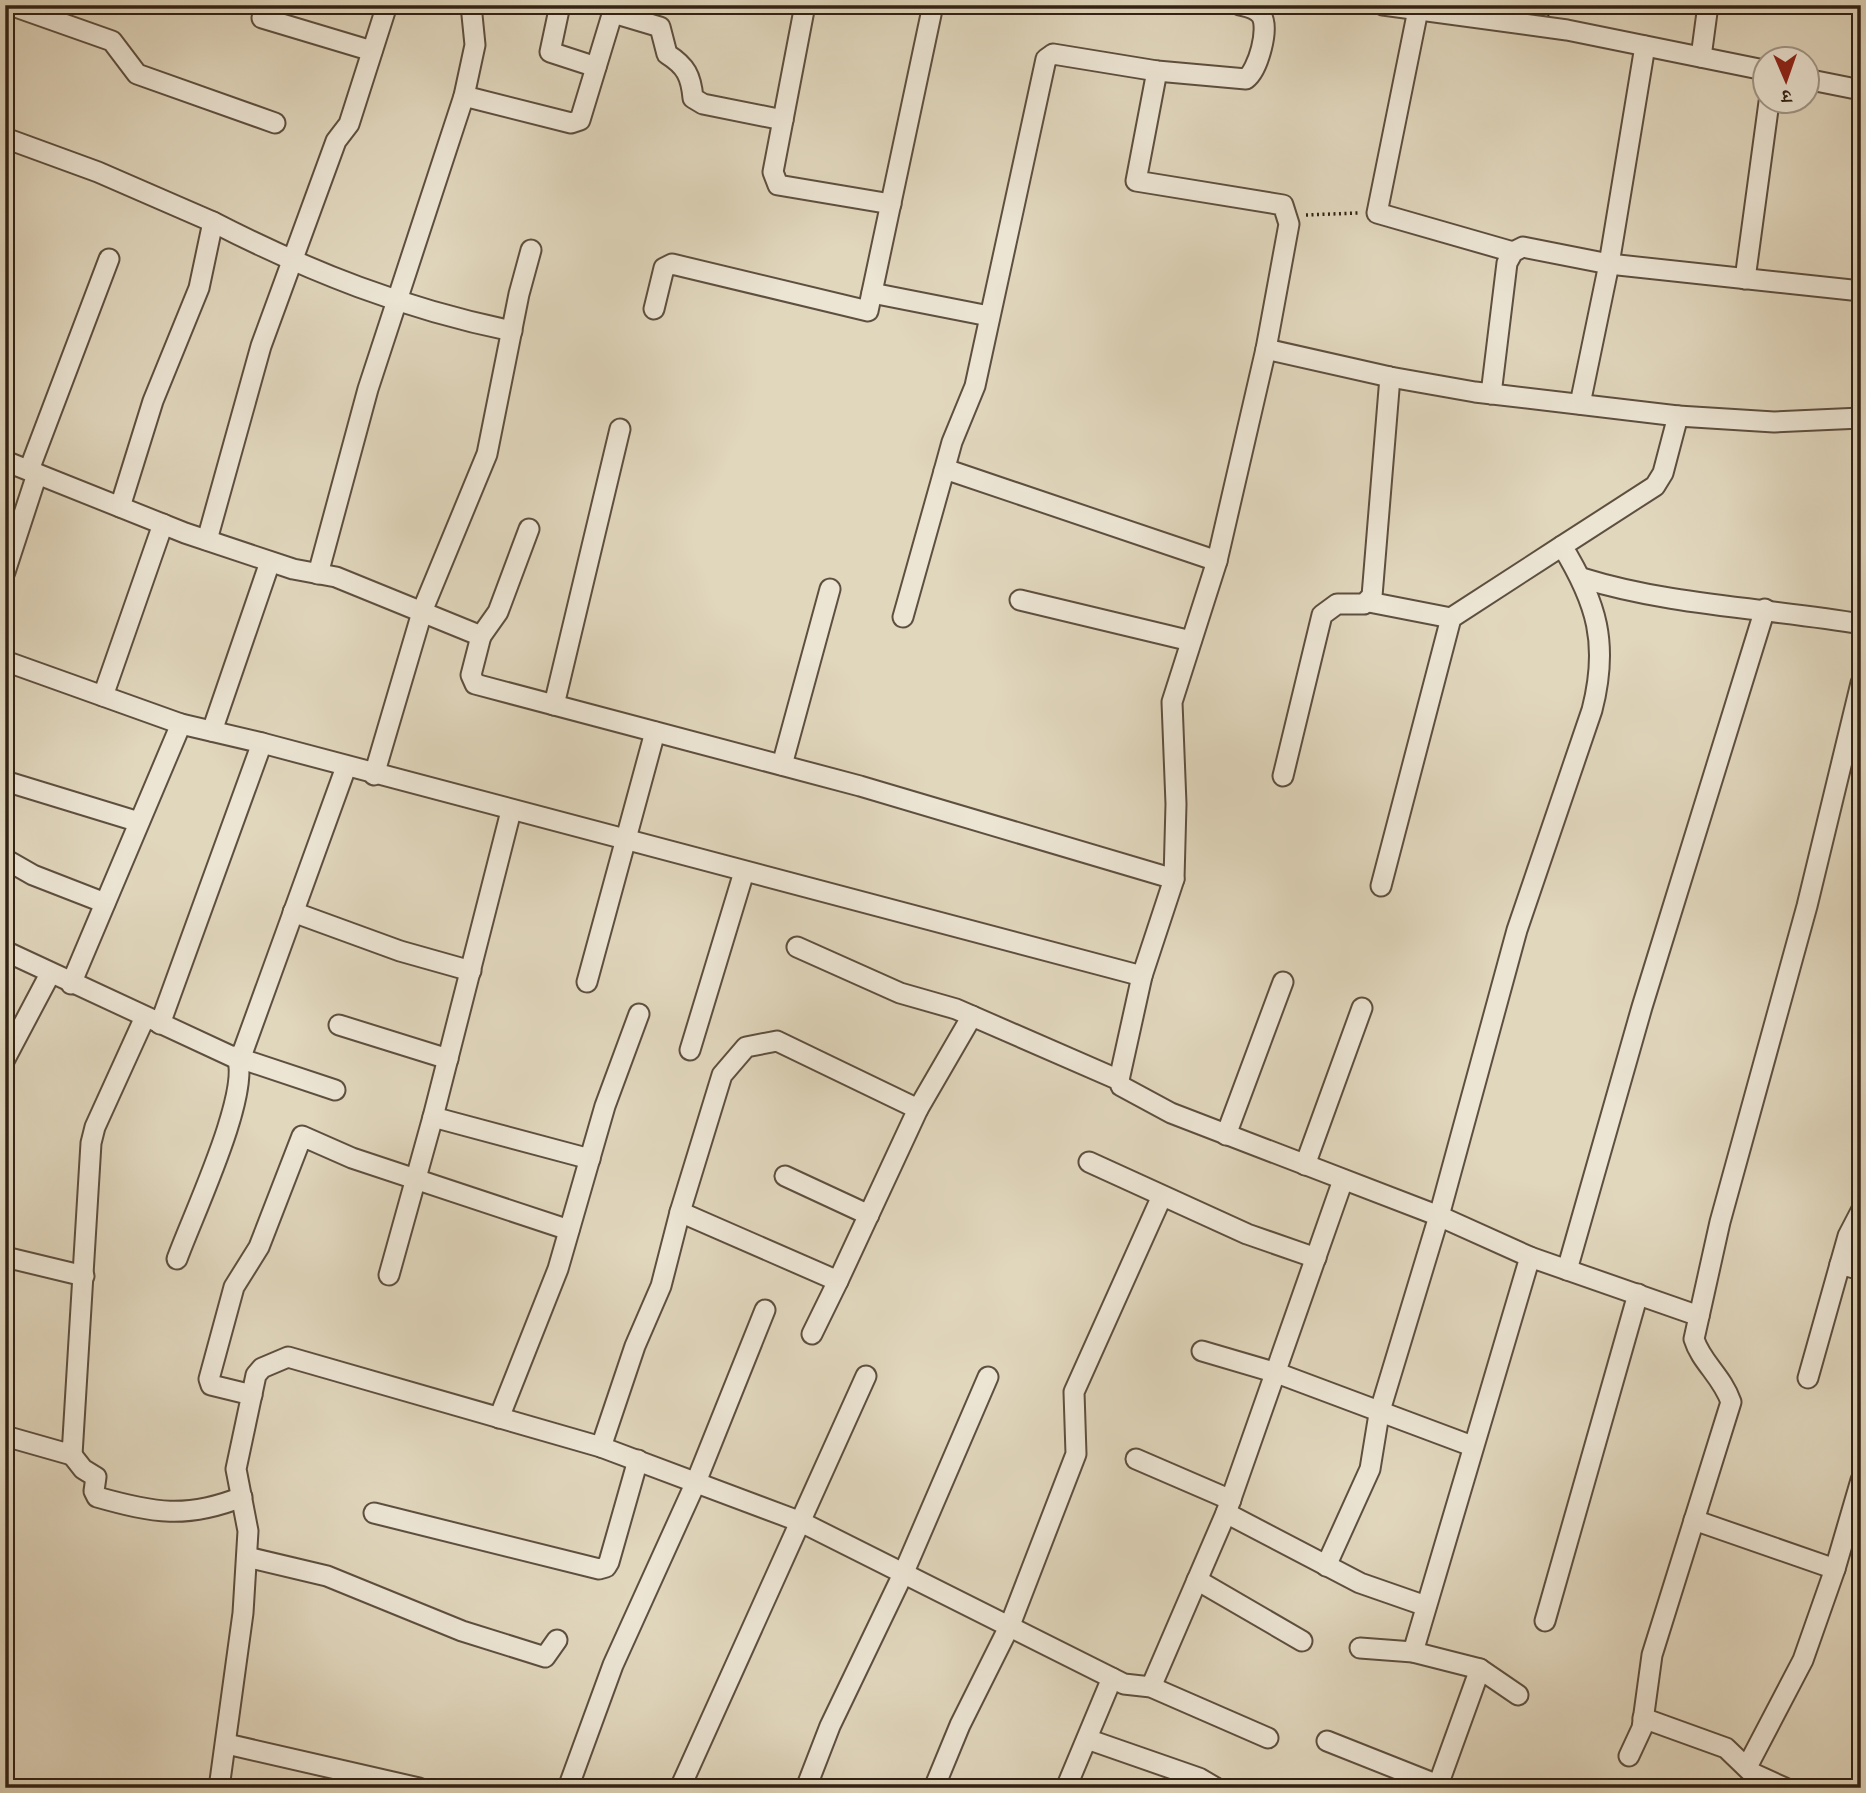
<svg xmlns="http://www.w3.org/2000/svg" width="1866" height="1793" font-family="'IM FELL Double Pica','Noto Serif Devanagari',serif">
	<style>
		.building { fill: #d9a989; stroke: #322215; stroke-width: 2 }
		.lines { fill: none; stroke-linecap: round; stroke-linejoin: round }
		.minor-casing { stroke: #5e4f3f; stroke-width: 23 }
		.path { stroke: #322215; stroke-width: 3.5; stroke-dasharray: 2 3.5; stroke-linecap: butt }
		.minor { stroke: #ece5d4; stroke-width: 19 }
	</style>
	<rect width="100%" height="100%" fill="#e1d7bd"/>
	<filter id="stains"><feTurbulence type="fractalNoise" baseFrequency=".00286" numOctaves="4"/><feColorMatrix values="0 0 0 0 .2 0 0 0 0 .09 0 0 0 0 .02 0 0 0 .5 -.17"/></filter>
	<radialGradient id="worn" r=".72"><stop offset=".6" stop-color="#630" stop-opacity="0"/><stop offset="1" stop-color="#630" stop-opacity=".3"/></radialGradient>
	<polygon class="building" points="1539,5 1550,5 1548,18 1537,14"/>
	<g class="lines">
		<g class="minor-casing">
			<g id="minor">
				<polyline points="10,5 112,41 137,74 275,123"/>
				<polyline points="560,5 550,52 596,67"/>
				<polyline points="805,5 773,172 778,185 891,204"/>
				<polyline points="1383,5 1567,30 1764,70"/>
				<polyline points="1418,10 1377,213 1513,252"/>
				<path d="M613 13 660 27 667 54C686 66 691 76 693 98L703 104 783 120"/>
				<polyline points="262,18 372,51"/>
				<polyline points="1701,57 1708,5"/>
				<polyline points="1806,79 1861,90"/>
				<polyline points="464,96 571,123 580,120 615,5"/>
				<polyline points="5,138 98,172 213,222 199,288 153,401 120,507"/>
				<path d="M213 222C310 272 405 309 512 331"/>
				<polyline points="1745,279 1769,102"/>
				<polyline points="872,293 989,316"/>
				<polyline points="654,309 664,268 672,264 868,311 933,5"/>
				<polyline points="1266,349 1390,377 1475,392 1678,416"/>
				<polyline points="1491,394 1507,263 1513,252 1523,247 1609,264 1861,291"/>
				<polyline points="1580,404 1609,264 1645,46"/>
				<polyline points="5,461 185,533 293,569 336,577 481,636 471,675 475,684 860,786 1174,879"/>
				<polyline points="29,470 109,259"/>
				<path d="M944 471 952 442 975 386 1046 59 1053 54 1157 71 1246 79C1258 70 1270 28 1261 15 1256 8 1248 7 1240 5"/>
				<polyline points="207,540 261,346 336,141 349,124 387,5"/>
				<polyline points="5,572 37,474"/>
				<polyline points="318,574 368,389 464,96 475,45 471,5"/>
				<path d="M1582 578C1672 606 1768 608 1861 624"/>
				<polyline points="1020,600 1191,641"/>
				<polyline points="1369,602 1451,618"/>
				<polyline points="903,617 944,471 951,471 1217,561"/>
				<polyline points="481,636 498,612 529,529"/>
				<polyline points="5,661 181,724 262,743 1142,976"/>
				<polyline points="103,696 163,524"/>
				<polyline points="554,705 620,429"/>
				<polyline points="212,731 270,562"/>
				<polyline points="782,765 830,589"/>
				<polyline points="374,775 423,609 487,454 519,294 531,250"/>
				<polyline points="1283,776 1322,615 1337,604 1364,604 1372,596 1390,377"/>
				<polyline points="5,781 139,822"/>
				<polyline points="5,859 33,875 105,903"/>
				<polyline points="1381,886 1451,618 1562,546"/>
				<polyline points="293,912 400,951 471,971"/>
				<path d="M797 947 900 993 956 1009 1119 1080 1121 1086 1171 1113 1439 1216 1517 930 1592 710C1609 644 1597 603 1562 546L1655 486 1663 473 1678 416 1774 422 1861 418"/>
				<polyline points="5,951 233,1057 242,1054 346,767"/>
				<polyline points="587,982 655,732"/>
				<polyline points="71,984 181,724"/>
				<polyline points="160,1024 262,743"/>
				<polyline points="339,1025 448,1059"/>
				<polyline points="690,1050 744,872"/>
				<polyline points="242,1054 239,1058 335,1090"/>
				<polyline points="5,1059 50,974"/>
				<polyline points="1119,1080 1142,976 1174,879 1176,804 1172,702 1217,561 1266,349 1289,224 1283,205 1136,181 1157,71"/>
				<polyline points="433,1117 590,1159"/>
				<polyline points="1226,1135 1283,982"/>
				<polyline points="1089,1162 1247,1234 1316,1258"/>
				<polyline points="1305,1165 1362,1008"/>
				<polyline points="785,1176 869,1215"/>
				<polyline points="680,1212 838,1281 918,1109 972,1016"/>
				<polyline points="5,1257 84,1276"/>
				<path d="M177 1259C192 1217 251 1094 237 1057"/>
				<polyline points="1840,1264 1861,1270"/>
				<polyline points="1567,1270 1642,1007 1765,609"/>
				<polyline points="389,1275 433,1117 511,811"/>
				<polyline points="812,1334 838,1281"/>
				<polyline points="1202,1351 1277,1373 1472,1446"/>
				<polyline points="1808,1378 1848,1236 1861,1211"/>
				<polyline points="252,1395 211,1385 209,1379 234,1287 259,1247 302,1136 352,1158 569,1230"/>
				<polyline points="499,1418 558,1269 605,1106 639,1014"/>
				<polyline points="5,1436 72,1455 91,1143 95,1127 145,1017"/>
				<polyline points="601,1447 635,1346 661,1286 680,1212 722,1075 746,1047 777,1041 918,1109"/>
				<path d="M72 1455 83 1469 96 1477 94 1491 97 1497C154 1513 186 1519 242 1497"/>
				<polyline points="1136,1459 1231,1500"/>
				<polyline points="374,1513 599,1569 606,1567 609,1562 638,1460"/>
				<polyline points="1226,1513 1360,1583 1426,1606"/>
				<polyline points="1694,1520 1835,1569"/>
				<polyline points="247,1557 327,1576 462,1631 545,1657 557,1640"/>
				<polyline points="1326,1566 1370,1469 1379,1414 1439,1216 1530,1257"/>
				<polyline points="1197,1580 1302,1641"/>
				<polyline points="1545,1621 1638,1294"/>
				<polyline points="1360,1648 1413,1652 1480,1669 1518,1695"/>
				<polyline points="1413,1652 1530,1257 1699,1316"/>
				<polyline points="1151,1687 1226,1513 1343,1180"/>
				<polyline points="1643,1718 1726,1748 1752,1773 1785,1788"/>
				<polyline points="1087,1739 1199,1778 1216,1788"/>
				<polyline points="1327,1741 1438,1785"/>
				<polyline points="227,1744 419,1788"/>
				<path d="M1629 1756 1642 1728 1652 1655 1731 1402C1722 1376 1701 1362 1694 1339L1720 1222 1807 906 1861 683"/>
				<polyline points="1747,1767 1803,1660 1835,1569 1861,1480"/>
				<polyline points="219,1788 243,1613 248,1531 236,1469 256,1375 262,1368 288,1357 601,1447 801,1522 1124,1684 1151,1687 1268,1738"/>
				<polyline points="568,1788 613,1665 696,1482 765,1310"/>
				<polyline points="680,1788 866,1376"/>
				<polyline points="806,1788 830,1726 904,1572 988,1377"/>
				<polyline points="934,1788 960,1725 1010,1625 1076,1454 1074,1392 1162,1196"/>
				<polyline points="1066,1788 1112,1678"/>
				<polyline points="1437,1788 1480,1669"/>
			</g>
		</g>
		<polyline class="path" points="1306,215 1358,213"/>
		<use href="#minor" class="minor"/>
	</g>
	<rect width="1866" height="1793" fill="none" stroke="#e1d7bd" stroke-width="28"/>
	<rect x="7" y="7" width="1852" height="1779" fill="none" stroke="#322215" stroke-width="3.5"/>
	<rect x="14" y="14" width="1838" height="1765" fill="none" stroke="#322215" stroke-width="2"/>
	<g transform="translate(1786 80) rotate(178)"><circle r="33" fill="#ece5d4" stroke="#a29788" stroke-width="2"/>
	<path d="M0-5L12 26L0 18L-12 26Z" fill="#8f2418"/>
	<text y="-10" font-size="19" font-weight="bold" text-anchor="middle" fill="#322215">उ</text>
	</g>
	<rect width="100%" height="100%" filter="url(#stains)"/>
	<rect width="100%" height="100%" fill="url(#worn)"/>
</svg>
